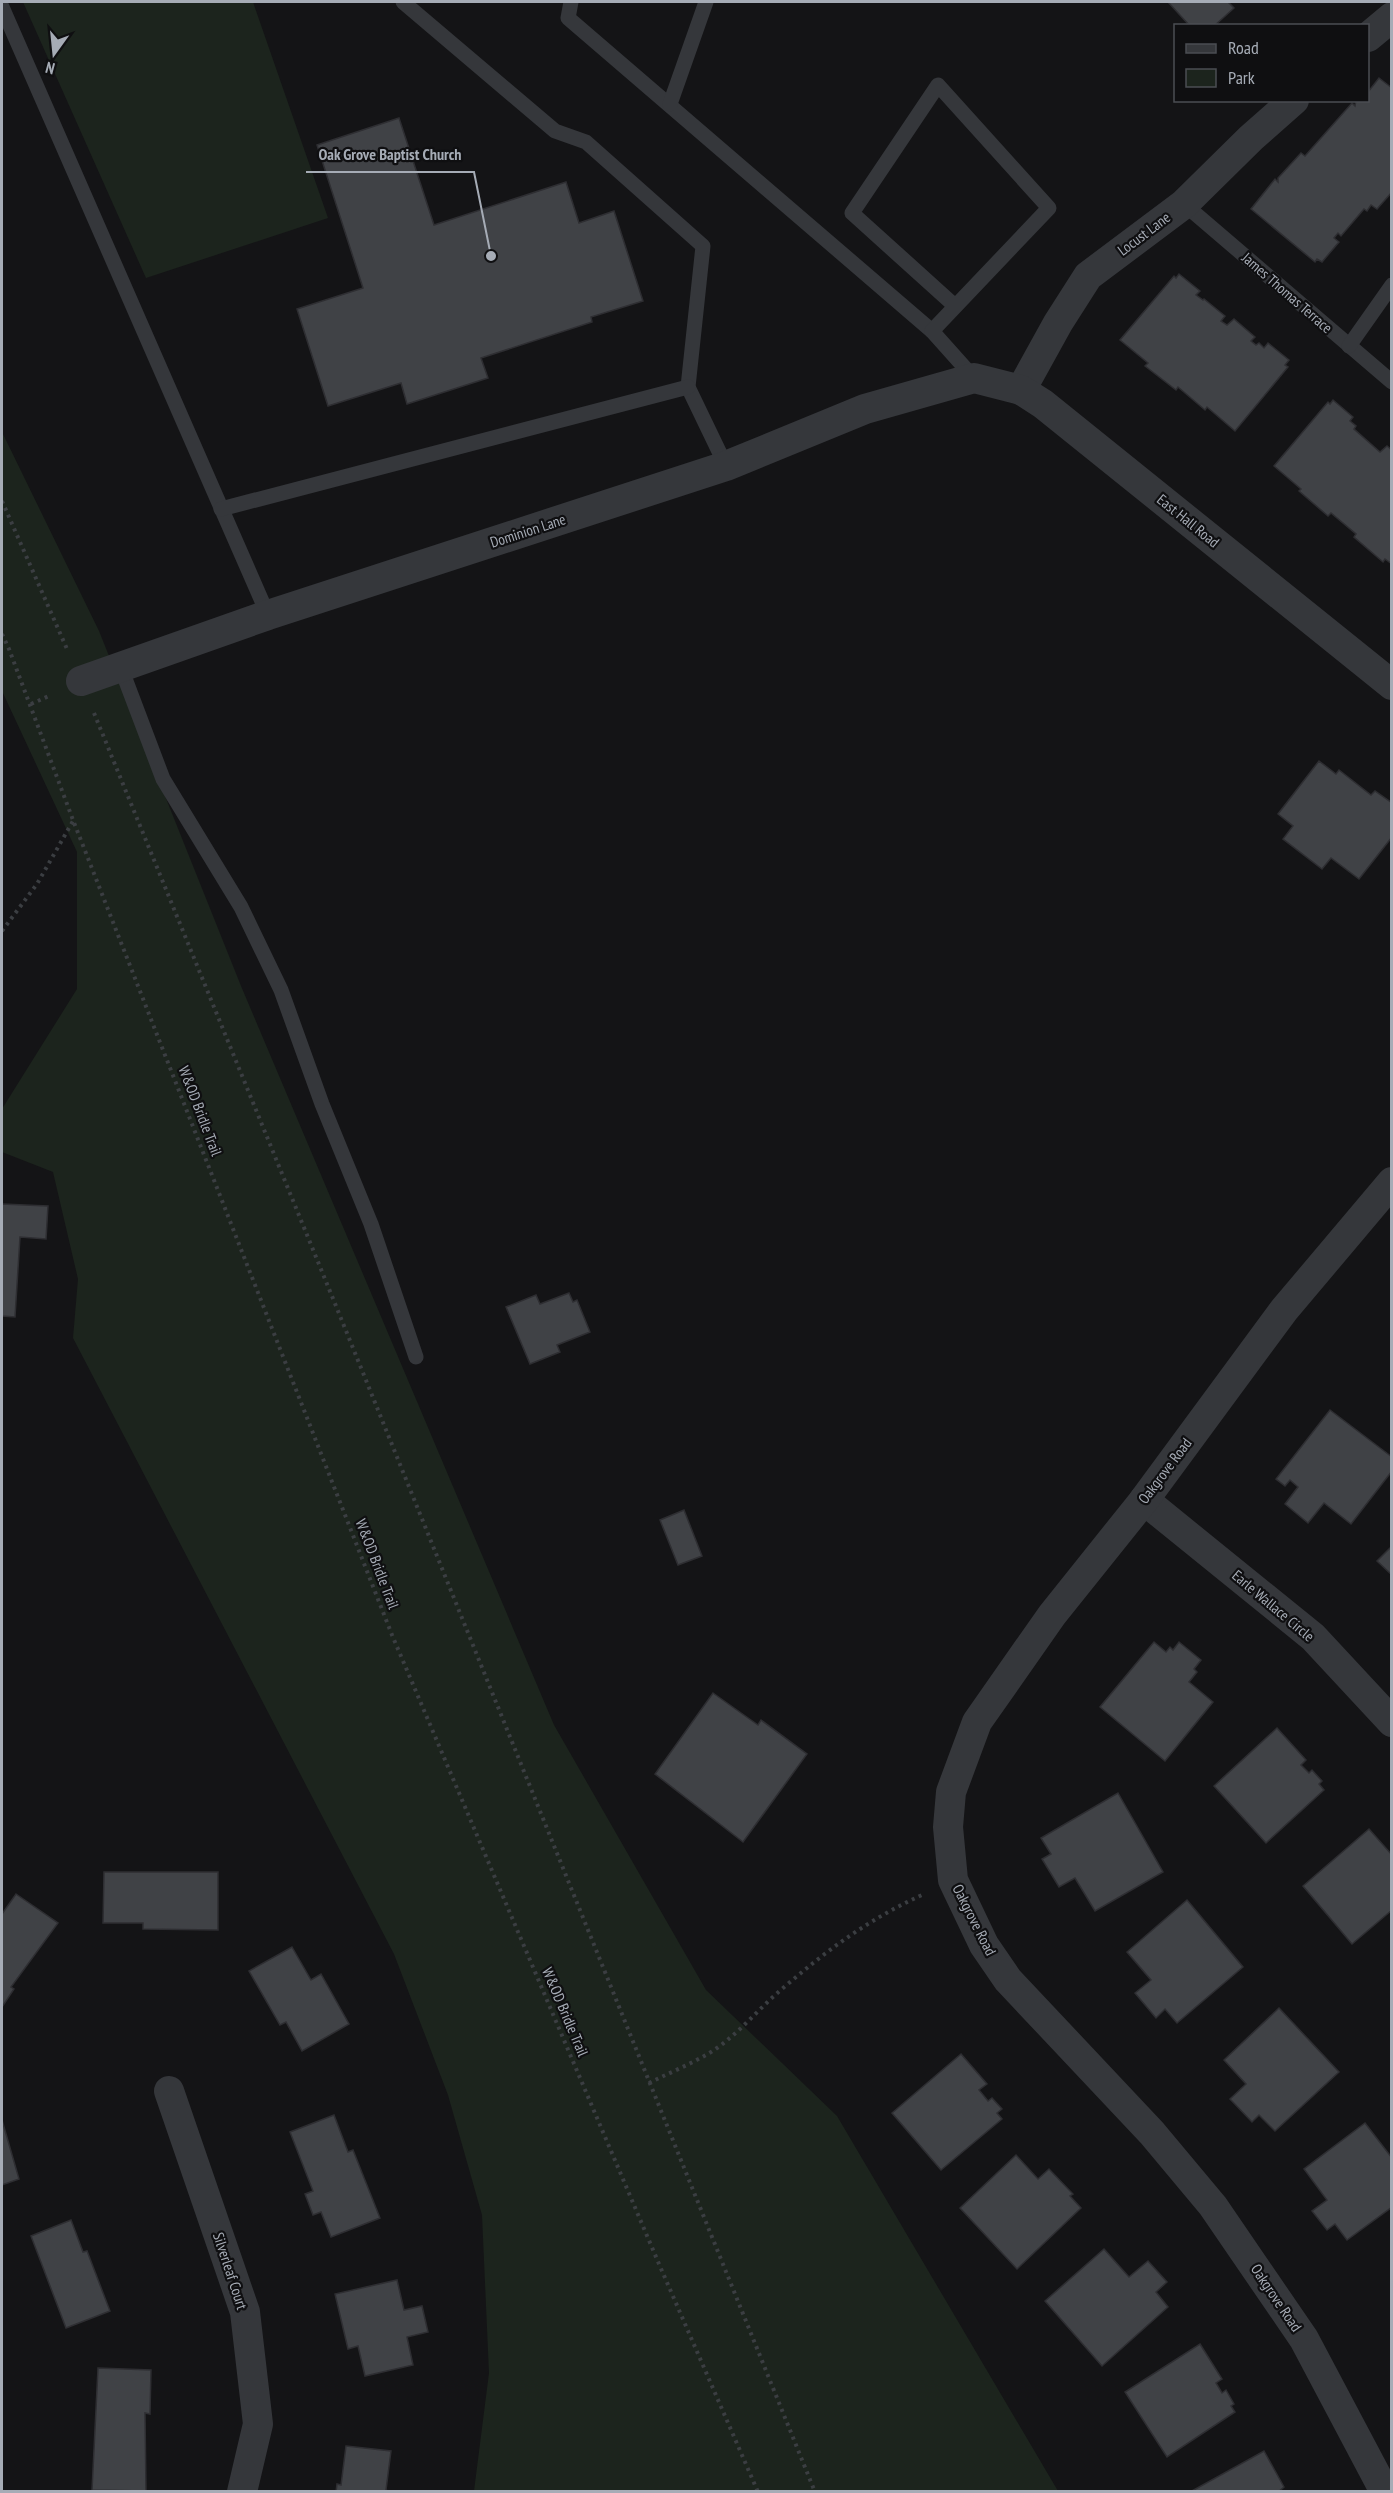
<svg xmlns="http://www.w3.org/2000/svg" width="1393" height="2493" font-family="'PT Sans Narrow',sans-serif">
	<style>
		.green { fill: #1c241d }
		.building { fill: #404246; stroke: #2e2e32; stroke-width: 1.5 }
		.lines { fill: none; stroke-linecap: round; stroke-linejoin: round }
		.path { stroke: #3b3e42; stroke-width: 4; stroke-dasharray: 3 4.5; stroke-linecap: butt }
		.lane { stroke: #35373b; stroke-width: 15 }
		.street { stroke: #35373b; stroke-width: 30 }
		.labels { text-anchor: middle; stroke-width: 4.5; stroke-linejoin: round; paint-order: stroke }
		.street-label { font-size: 15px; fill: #a6acb6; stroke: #0f0f11 }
		.leader { fill: none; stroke: #a6acb6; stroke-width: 2 }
		.callout-dot { fill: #a6acb6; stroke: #0f0f11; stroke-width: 2 }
		.callout-label { font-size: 16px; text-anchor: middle; font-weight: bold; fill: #a6acb6; stroke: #0f0f11; stroke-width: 4.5; stroke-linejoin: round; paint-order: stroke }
	</style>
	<rect width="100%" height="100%" fill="#141416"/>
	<g class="green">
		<polygon points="23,2 253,2 328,218 146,278"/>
		<polygon points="2,432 99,631 241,986 554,1725 706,1990 837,2116 1058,2491 474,2491 489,2373 482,2215 448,2095 394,1954 73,1338 78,1279 53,1172 2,1152 2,1109 77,989 77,852 2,691"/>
	</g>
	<g class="building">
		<polygon points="1168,2 1228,2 1234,8 1214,26 1190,26"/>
		<polygon points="1379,78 1392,88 1392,192 1377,209 1371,205 1367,211 1364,209 1341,236 1338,233 1334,238 1339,242 1322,262 1317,259 1315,262 1251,209 1275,179 1278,182 1278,178 1301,153 1305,156 1352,103 1355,106 1356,100 1368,100 1368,92"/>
		<polygon points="399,118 434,225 566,182 579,223 614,211 643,301 591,317 592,322 481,358 488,378 407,404 401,383 328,406 297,309 363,288 317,145"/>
		<polygon points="1179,274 1200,291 1196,295 1203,300 1204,299 1225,316 1221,321 1227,325 1234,319 1255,337 1251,341 1256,345 1259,343 1264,348 1268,343 1289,360 1285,365 1288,367 1235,431 1207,407 1205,410 1178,387 1176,390 1145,366 1148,363 1120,340 1174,276 1176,278"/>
		<polygon points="1333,400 1353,417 1350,421 1356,426 1354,429 1380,452 1387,446 1392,450 1392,564 1385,559 1383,562 1354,537 1356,534 1331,513 1328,516 1299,491 1301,489 1274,466 1328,402 1330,404"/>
		<polygon points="1319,761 1336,774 1339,770 1371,795 1375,791 1392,803 1392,837 1359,879 1331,858 1322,869 1283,839 1293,826 1278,814"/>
		<polygon points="2,1204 48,1206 46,1239 20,1237 15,1317 2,1316"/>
		<polygon points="569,1293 573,1302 577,1300 590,1332 557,1345 560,1352 530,1364 506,1307 536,1295 540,1304"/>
		<polygon points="1330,1410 1392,1457 1392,1471 1351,1524 1324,1503 1308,1523 1285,1504 1298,1487 1290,1480 1285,1486 1276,1479"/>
		<polygon points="684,1510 702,1556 678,1565 660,1520"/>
		<polygon points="1392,1546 1392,1575 1377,1561"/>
		<polygon points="1154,1642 1166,1652 1170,1647 1173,1650 1179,1642 1201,1660 1194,1669 1197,1672 1189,1682 1213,1702 1165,1761 1100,1707"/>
		<polygon points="713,1693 758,1725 761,1720 807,1754 743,1842 655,1774"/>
		<polygon points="1277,1728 1306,1760 1301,1765 1309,1773 1312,1770 1322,1781 1319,1784 1324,1790 1266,1843 1214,1786"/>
		<polygon points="1118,1793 1163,1872 1095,1911 1075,1878 1059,1887 1042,1859 1051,1854 1041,1838"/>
		<polygon points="1369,1829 1392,1855 1392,1910 1352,1944 1303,1886"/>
		<polygon points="104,1872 218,1872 218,1930 143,1929 143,1923 103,1923"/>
		<polygon points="16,1894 58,1923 11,1987 14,1989 2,2007 2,1914"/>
		<polygon points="1187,1900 1243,1967 1177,2023 1165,2009 1156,2018 1135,1993 1151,1980 1127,1952"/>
		<polygon points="292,1947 311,1980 321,1974 349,2024 302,2051 286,2022 280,2025 249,1971"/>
		<polygon points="1279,2008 1339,2072 1275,2131 1259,2115 1252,2122 1230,2099 1246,2084 1224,2060"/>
		<polygon points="961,2054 987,2084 979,2090 988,2101 992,2098 1002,2109 997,2113 1002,2119 941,2170 892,2113"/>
		<polygon points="334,2115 348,2152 353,2150 380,2218 331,2237 321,2212 313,2215 305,2194 313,2191 290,2132"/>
		<polygon points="2,2120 19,2179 2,2185"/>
		<polygon points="1365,2123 1392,2158 1392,2207 1347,2240 1335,2224 1327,2230 1312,2211 1327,2200 1304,2169"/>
		<polygon points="1016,2155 1038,2179 1049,2169 1073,2194 1070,2196 1081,2208 1017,2269 960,2208"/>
		<polygon points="71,2220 83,2252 87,2251 110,2311 66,2328 31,2236"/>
		<polygon points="1104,2249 1129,2277 1148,2261 1167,2282 1156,2292 1168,2307 1102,2366 1045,2301"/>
		<polygon points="397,2280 404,2310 422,2306 428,2332 407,2337 413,2365 365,2376 358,2346 348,2349 335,2294"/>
		<polygon points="1200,2344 1222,2379 1216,2383 1222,2393 1226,2390 1234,2404 1231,2406 1235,2412 1167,2457 1125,2392"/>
		<polygon points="98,2368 151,2370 150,2414 145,2413 146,2491 92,2490"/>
		<polygon points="346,2446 391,2451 386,2490 390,2492 336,2492 337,2484 341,2485"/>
		<polygon points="1264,2451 1284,2487 1278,2492 1190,2492"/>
	</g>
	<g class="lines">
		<g class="path">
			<polyline points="2,501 67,649"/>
			<polyline points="2,634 9,649 73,820 392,1635 659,2264 758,2492"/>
			<polyline points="31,704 49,696"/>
			<polyline points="94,713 336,1306 815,2492"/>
			<polyline points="2,931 37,884 73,821"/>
			<path d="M649 2083C669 2073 691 2064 711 2052 738 2035 758 2009 782 1989 827 1950 869 1919 922 1895"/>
		</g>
		<g class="lane">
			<polyline points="403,2 555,131 586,142 703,246 688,387 726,466"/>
			<polyline points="571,2 568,18 932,331"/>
			<polyline points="2,7 268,615"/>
			<polyline points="670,104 706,2"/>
			<polyline points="1184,204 1392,382"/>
			<polyline points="955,306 852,213 938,85 1049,208 932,331 974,378"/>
			<polyline points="1349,346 1392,285"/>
			<polyline points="221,509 688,387"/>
			<polyline points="121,668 163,779 241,907 281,990 322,1104 371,1224 416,1357"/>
		</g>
		<g class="street">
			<polyline points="1368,37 1392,17"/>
			<polyline points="1021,390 1058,323 1088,276 1184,204 1251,138 1294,100"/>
			<polyline points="81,681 268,615 726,466 865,409 974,378 1021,390 1043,404 1392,685"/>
			<polyline points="1144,1500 1313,1637 1392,1722"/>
			<polyline points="169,2091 245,2312 258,2424 242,2492"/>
			<polyline points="1385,2492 1304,2339 1213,2206 1152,2133 1008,1980 984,1945 953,1880 948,1827 951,1792 977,1722 1052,1615 1144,1500 1284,1310 1392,1182"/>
		</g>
	</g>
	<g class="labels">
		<g class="street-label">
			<text transform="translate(1144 234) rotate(-37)" y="5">Locust Lane</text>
			<text transform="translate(1287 293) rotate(41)" y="5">James Thomas Terrace</text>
			<text transform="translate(1188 521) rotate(39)" y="5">East Hall Road</text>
			<text transform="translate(528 531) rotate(-18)" y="5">Dominion Lane</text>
			<text transform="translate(200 1111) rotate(69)" y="5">W&amp;OD Bridle Trail</text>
			<text transform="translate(1165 1471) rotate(-53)" y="5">Oakgrove Road</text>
			<text transform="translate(377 1564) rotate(69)" y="5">W&amp;OD Bridle Trail</text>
			<text transform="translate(1273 1606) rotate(40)" y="5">Earle Wallace Circle</text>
			<text transform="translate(974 1920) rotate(63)" y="5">Oakgrove Road</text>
			<text transform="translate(565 2012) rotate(67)" y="5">W&amp;OD Bridle Trail</text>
			<text transform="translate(230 2271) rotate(72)" y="5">Silverleaf Court</text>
			<text transform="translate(1276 2298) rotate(56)" y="5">Oakgrove Road</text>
		</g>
	</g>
	<path class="leader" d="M491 256L474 172H306"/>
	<circle class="callout-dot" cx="491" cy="256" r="6"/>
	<g class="callout-label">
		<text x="390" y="160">Oak Grove Baptist Church</text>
	</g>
	<rect width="1393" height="2493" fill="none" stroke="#a6acb6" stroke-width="6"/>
	<rect x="1174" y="24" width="195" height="78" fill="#0f0f11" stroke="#4b4e53" stroke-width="1.5"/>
	<rect x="1186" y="44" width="30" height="9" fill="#35373b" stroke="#4b4e53" stroke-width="1.5"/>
	<text x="1228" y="54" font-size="18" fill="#a6acb6">Road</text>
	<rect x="1186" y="69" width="30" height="18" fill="#1c241d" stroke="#4b4e53" stroke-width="1.5"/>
	<text x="1228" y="84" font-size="18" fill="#a6acb6">Park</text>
	<g transform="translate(54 54) rotate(195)" stroke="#0f0f11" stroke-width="4.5" paint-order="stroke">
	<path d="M0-4.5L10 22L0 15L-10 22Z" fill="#a6acb6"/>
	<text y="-9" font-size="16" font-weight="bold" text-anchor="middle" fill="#a6acb6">N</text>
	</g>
</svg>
